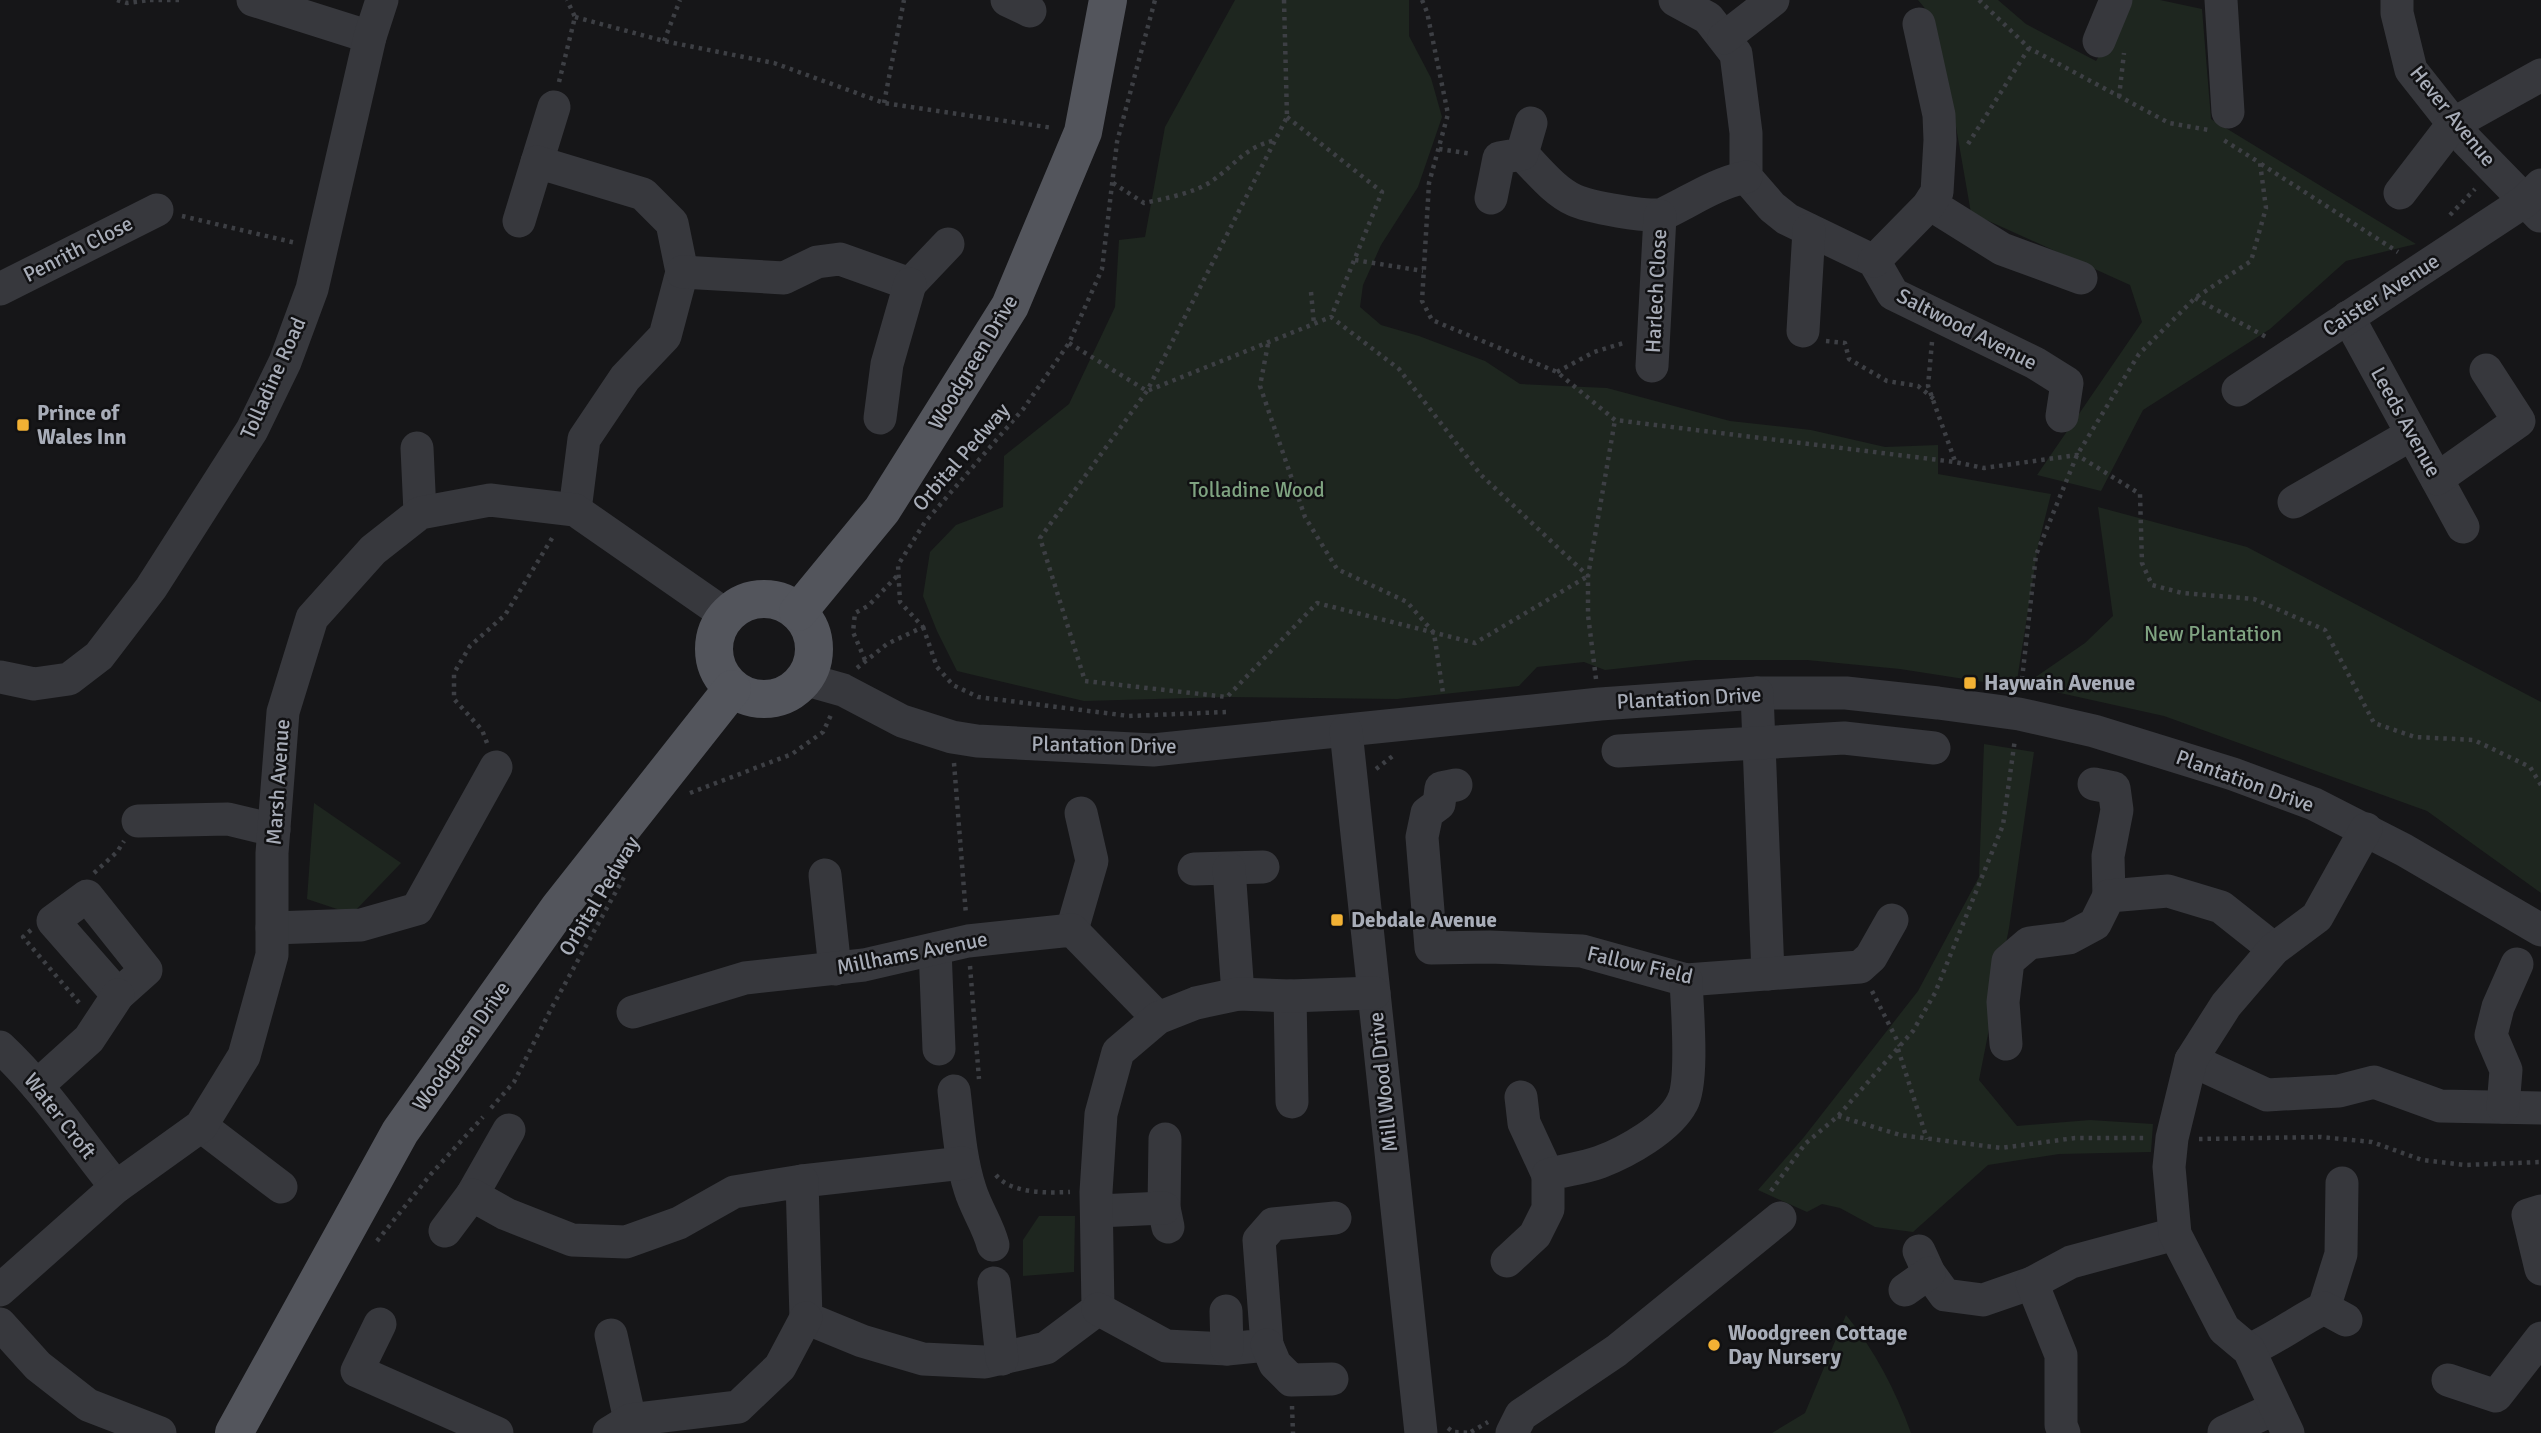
<svg xmlns="http://www.w3.org/2000/svg" width="2541" height="1433" font-family="Signika,sans-serif">
	<style>
		.green { fill: #1e261f }
		.lines { fill: none; stroke-linecap: round; stroke-linejoin: round }
		.path { stroke: #3d3f44; stroke-width: 4.5; stroke-dasharray: 3.5 5; stroke-linecap: butt }
		.minor { stroke: #37383d; stroke-width: 33 }
		.major { stroke: #53555c; stroke-width: 38 }
		.poi-dot { fill: #f2b134; stroke: #111113; stroke-width: 2.5 }
		.labels { text-anchor: middle; stroke-width: 5; stroke-linejoin: round; paint-order: stroke }
		.street-label { font-size: 21px; fill: #a8adb8; stroke: #111113 }
		.poi-label { font-size: 21px; font-weight: bold; fill: #a8adb8; stroke: #111113; text-anchor: start }
		.park-label { font-size: 21px; fill: #7fa381; stroke: #111113 }
	</style>
	<rect width="100%" height="100%" fill="#161618"/>
	<g class="green">
		<polygon points="1235,0 1409,0 1409,36 1431,78 1442,117 1418,187 1381,245 1363,285 1360,307 1381,325 1419,336 1485,361 1520,384 1607,388 1730,421 1811,430 1885,447 1938,445 1938,474 2051,494 2038,546 2016,687 1900,669 1807,660 1696,660 1605,670 1584,662 1537,667 1519,686 1397,699 1227,697 1084,701 957,671 937,631 923,596 930,552 956,525 1003,507 1004,456 1069,404 1115,307 1119,240 1145,237 1165,127"/>
		<polygon points="1918,0 1998,0 2026,24 2096,61 2132,0 2160,0 2202,9 2211,119 2416,244 2346,261 2270,329 2143,410 2101,491 2037,475 2142,322 2130,285 1971,213 1956,127 1928,12"/>
		<polygon points="2098,507 2247,547 2541,702 2541,893 2427,811 2164,716 2024,685 2085,643 2113,616"/>
		<polygon points="1984,744 2034,752 2009,928 1979,1080 2017,1126 2090,1120 2153,1124 2151,1152 2059,1154 1988,1165 1913,1232 1875,1227 1840,1208 1822,1204 1807,1212 1758,1190 1804,1137 1918,991 1979,877"/>
		<polygon points="314,803 401,863 352,914 307,899"/>
		<polygon points="1039,1216 1075,1216 1074,1272 1023,1276 1023,1240"/>
		<path d="M1846 1315C1874 1349 1896 1391 1911 1433H1772L1805 1413Z"/>
	</g>
	<g class="lines">
		<g class="path">
			<polyline points="117,0 127,3 150,0"/>
			<polyline points="150,0 182,0"/>
			<polyline points="1284,0 1287,117 1147,391 1040,538 1085,681 1227,697 1317,603 1475,643 1588,576"/>
			<polyline points="1422,0 1427,12 1448,114 1429,183 1422,301 1432,320 1557,372 1615,420 1955,462 1984,468 2077,455 2140,494 2142,563 2152,585 2182,593 2254,599 2325,630 2374,723 2415,737 2474,740 2530,767 2541,785"/>
			<polyline points="1979,0 2029,48 2169,123 2209,130"/>
			<polyline points="575,17 664,41 774,63 884,103 1053,128"/>
			<polyline points="664,41 680,0"/>
			<polyline points="559,82 575,17 567,0"/>
			<polyline points="2119,97 2124,53"/>
			<polyline points="884,103 904,0"/>
			<polyline points="1287,117 1382,192 1331,317"/>
			<polyline points="1968,144 2029,48"/>
			<polyline points="1439,149 1472,154"/>
			<polyline points="2261,164 2398,252"/>
			<path d="M1113 183 1144 203C1163 199 1195 193 1212 181 1236 164 1245 147 1276 140"/>
			<polyline points="2450,215 2475,189"/>
			<polyline points="182,216 296,243"/>
			<polyline points="1355,260 1423,271"/>
			<polyline points="1311,292 1314,324"/>
			<polyline points="2195,298 2268,338"/>
			<polyline points="1826,341 1845,343 1849,359 1887,381 1918,386 1934,399"/>
			<polyline points="1932,342 1928,386 1955,461"/>
			<polyline points="1069,343 1147,391 1331,317 1399,369 1481,475 1588,576"/>
			<polyline points="1268,344 1260,386 1305,517 1337,569 1407,602 1434,633 1443,693"/>
			<polyline points="1557,372 1594,352 1627,342"/>
			<polyline points="923,627 937,667 953,685 978,697 1129,716 1226,712"/>
			<polyline points="865,660 853,632 855,613 868,606 899,574"/>
			<polyline points="857,668 887,644 923,627 900,602 898,565 925,522 1024,408 1069,343 1102,269 1117,142 1155,0"/>
			<polyline points="1596,679 1588,615 1588,576 1615,420"/>
			<polyline points="2021,688 2036,555 2077,455 2139,354 2195,298 2251,261 2266,208 2260,163 2222,139"/>
			<polyline points="487,743 482,730 454,699 454,673 470,646 505,615 554,535"/>
			<polyline points="954,763 966,915"/>
			<polyline points="1376,769 1394,755"/>
			<polyline points="690,793 792,754 823,732 831,715"/>
			<polyline points="94,873 117,852 124,841"/>
			<polyline points="31,930 23,937 81,1005"/>
			<polyline points="970,966 979,1079"/>
			<polyline points="1872,991 1900,1046"/>
			<polyline points="1898,1049 1927,1139"/>
			<polyline points="491,1108 514,1082 551,1009 624,877"/>
			<polyline points="1838,1116 1900,1135 2001,1148 2075,1138 2144,1138"/>
			<polyline points="2199,1139 2321,1137 2372,1142 2422,1160 2465,1165 2541,1162"/>
			<path d="M996 1175C1011 1194 1048 1193 1070 1192"/>
			<polyline points="1771,1191 1805,1144 1838,1116 1913,1031 1935,993 2003,825 2015,739"/>
			<polyline points="377,1241 431,1174 483,1117"/>
			<polyline points="1292,1406 1293,1433"/>
			<polyline points="1448,1428 1453,1432 1474,1433"/>
			<polyline points="1471,1432 1488,1422"/>
		</g>
		<g class="minor">
			<polyline points="253,0 370,37"/>
			<polyline points="1007,0 1030,11"/>
			<polyline points="1675,0 1708,18 1736,54 1746,133 1746,177 1772,207 1787,219 1874,261 1893,294 2035,363 2067,383 2062,416"/>
			<polyline points="2221,0 2228,112"/>
			<polyline points="2397,0 2397,13 2411,70 2467,141 2540,216"/>
			<polyline points="1724,38 1773,0"/>
			<polyline points="2099,41 2116,0"/>
			<path d="M1522 154C1537 169 1554 191 1574 200 1586 206 1652 219 1663 214 1691 201 1714 184 1746 177"/>
			<polyline points="537,162 554,107"/>
			<polyline points="2400,193 2453,124 2541,75"/>
			<polyline points="1491,198 1499,158 1522,154 1531,123"/>
			<polyline points="1930,204 2002,249 2081,278"/>
			<polyline points="519,221 537,162 643,194 672,223 682,272 665,336 625,378 584,439 575,510"/>
			<polyline points="1874,261 1928,206 1937,192 1940,140 1939,115 1919,24"/>
			<polyline points="682,272 784,278 817,262 840,259 910,284 948,244"/>
			<polyline points="0,289 157,210"/>
			<polyline points="2348,317 2463,527"/>
			<polyline points="1803,331 1809,230"/>
			<polyline points="1652,366 1660,216"/>
			<polyline points="2238,390 2525,201 2541,185"/>
			<polyline points="880,418 887,364 910,284"/>
			<polyline points="417,448 420,513"/>
			<polyline points="2437,479 2519,421 2486,370"/>
			<polyline points="2294,502 2412,434"/>
			<polyline points="0,677 34,684 69,679 99,656 151,588 252,430 285,362 312,289 370,37 382,0"/>
			<polyline points="804,679 843,690 902,721 952,737 977,741 1153,750 1600,704 1757,693 1846,693 1938,703 2019,714 2094,731 2233,774 2314,804 2404,850 2541,930"/>
			<polyline points="1757,693 1768,974"/>
			<polyline points="1346,731 1421,1433"/>
			<polyline points="1618,751 1844,738 1934,748"/>
			<polyline points="2094,784 2114,788 2117,810 2108,856 2109,896"/>
			<polyline points="1456,785 1441,788 1439,804 1427,813 1422,837 1431,948 1490,947 1582,951 1686,980 1860,967 1871,957 1892,920"/>
			<polyline points="138,821 228,819 274,830"/>
			<polyline points="1194,869 1263,867"/>
			<polyline points="1229,869 1238,994"/>
			<polyline points="825,875 835,969"/>
			<polygon points="87,896 146,970 118,995 53,921"/>
			<polyline points="272,928 361,925 417,909 496,767"/>
			<polyline points="1072,930 1092,861 1081,813"/>
			<polyline points="935,949 939,1049"/>
			<polyline points="1290,996 1292,1102"/>
			<polyline points="633,1012 745,978 864,965 968,941 1072,930 1158,1018"/>
			<polyline points="2006,1044 2003,1002 2008,961 2029,943 2069,938 2095,924 2109,896 2168,891 2221,907 2274,949"/>
			<path d="M0 1047C44 1088 78 1140 116 1187"/>
			<polyline points="2191,1060 2267,1095 2339,1091 2374,1082 2440,1106 2541,1108"/>
			<polyline points="37,1086 89,1039 118,995"/>
			<path d="M954 1091C958 1124 960 1158 970 1189 976 1209 988 1225 993 1245"/>
			<polyline points="1521,1097 1524,1123 1548,1175"/>
			<polyline points="2503,1107 2506,1070 2491,1035 2498,1007 2517,964"/>
			<polyline points="201,1126 281,1187"/>
			<polyline points="1165,1139 1164,1208 1168,1227"/>
			<polyline points="802,1181 963,1163"/>
			<polyline points="472,1195 509,1130"/>
			<polyline points="1098,1211 1164,1208"/>
			<polyline points="2541,1211 2528,1215 2541,1269"/>
			<polyline points="445,1231 472,1195 506,1214 572,1240 626,1242 679,1223 734,1192 802,1181 806,1318 862,1341 923,1359 985,1362 1046,1348 1098,1309 1096,1192 1101,1114 1118,1052 1158,1018 1196,1003 1238,994 1290,996 1374,993"/>
			<polyline points="1919,1251 1929,1273 1945,1295 1983,1300 2032,1283"/>
			<path d="M1507 1261 1535 1235 1548 1209V1175C1565 1170 1584 1168 1600 1162 1627 1152 1669 1128 1682 1103 1694 1082 1687 1007 1686 980"/>
			<polyline points="994,1283 1002,1359"/>
			<polyline points="0,1290 116,1187 201,1126 244,1056 272,955 272,853 283,712 312,618 373,550 420,513 490,500 575,510 726,615"/>
			<polyline points="1905,1290 1929,1273"/>
			<polyline points="2324,1308 2341,1254 2342,1183"/>
			<polyline points="1098,1309 1166,1346 1227,1349 1267,1345 1259,1240 1273,1224 1335,1218"/>
			<polyline points="1226,1311 1227,1349"/>
			<polyline points="0,1324 38,1366 88,1405 160,1433"/>
			<polyline points="380,1324 357,1371 497,1433"/>
			<polyline points="611,1335 630,1420"/>
			<polyline points="1267,1345 1275,1364 1291,1380 1332,1379"/>
			<path d="M2249 1350C2275 1339 2298 1321 2324 1308L2346 1320"/>
			<polyline points="2448,1380 2496,1396 2541,1338"/>
			<polyline points="2224,1432 2276,1408"/>
			<polyline points="609,1433 630,1420 738,1407 780,1367 806,1318"/>
			<polyline points="1512,1433 1521,1415 1616,1351 1780,1218"/>
			<polyline points="2064,1433 2061,1425 2061,1355 2032,1283 2071,1262 2175,1234"/>
			<polyline points="2288,1433 2249,1350 2224,1329 2175,1234 2169,1167 2172,1138 2191,1060 2226,1005 2274,949 2317,917 2366,829"/>
		</g>
		<g class="major">
			<circle cx="764" cy="649" r="50"/>
			<polyline points="798,612 882,510 1010,306 1083,132 1108,0"/>
			<polyline points="234,1433 400,1132 559,908 732,689"/>
		</g>
	</g>
	<g class="poi-dot">
		<rect x="16" y="418" width="14" height="14" rx="3.5"/>
		<rect x="1963" y="676" width="14" height="14" rx="3.5"/>
		<rect x="1330" y="913" width="14" height="14" rx="3.5"/>
		<circle cx="1714" cy="1345" r="7"/>
	</g>
	<g class="labels">
		<g class="street-label">
			<text transform="translate(2453 116) rotate(51)" y="7">Hever Avenue</text>
			<text transform="translate(78 249) rotate(-27)" y="7">Penrith Close</text>
			<text transform="translate(1656 291) rotate(-87)" y="7">Harlech Close</text>
			<text transform="translate(2381 295) rotate(-33)" y="7">Caister Avenue</text>
			<text transform="translate(1967 329) rotate(27)" y="7">Saltwood Avenue</text>
			<text transform="translate(973 362) rotate(-59)" y="7">Woodgreen Drive</text>
			<text transform="translate(273 378) rotate(-66)" y="7">Tolladine Road</text>
			<text transform="translate(2406 422) rotate(61)" y="7">Leeds Avenue</text>
			<text transform="translate(961 457) rotate(-49)" y="7">Orbital Pedway</text>
			<text transform="translate(1689 698) rotate(-3)" y="7">Plantation Drive</text>
			<text transform="translate(1104 745) rotate(1)" y="7">Plantation Drive</text>
			<text transform="translate(2245 781) rotate(20)" y="7">Plantation Drive</text>
			<text transform="translate(278 782) rotate(-86)" y="7">Marsh Avenue</text>
			<text transform="translate(599 896) rotate(-59)" y="7">Orbital Pedway</text>
			<text transform="translate(912 953) rotate(-11)" y="7">Millhams Avenue</text>
			<text transform="translate(1640 965) rotate(13)" y="7">Fallow Field</text>
			<text transform="translate(461 1046) rotate(-55)" y="7">Woodgreen Drive</text>
			<text transform="translate(1383 1082) rotate(-96)" y="7">Mill Wood Drive</text>
			<text transform="translate(60 1116) rotate(52)" y="7">Water Croft</text>
		</g>
		<g class="poi-label">
			<text x="37" y="420">Prince of<tspan x="37" dy="24">Wales Inn</tspan></text>
			<text x="1984" y="690">Haywain Avenue</text>
			<text x="1351" y="927">Debdale Avenue</text>
			<text x="1728" y="1340">Woodgreen Cottage<tspan x="1728" dy="24">Day Nursery</tspan></text>
		</g>
		<g class="park-label">
			<text x="1257" y="497">Tolladine Wood</text>
			<text x="2213" y="641">New Plantation</text>
		</g>
	</g>
</svg>
